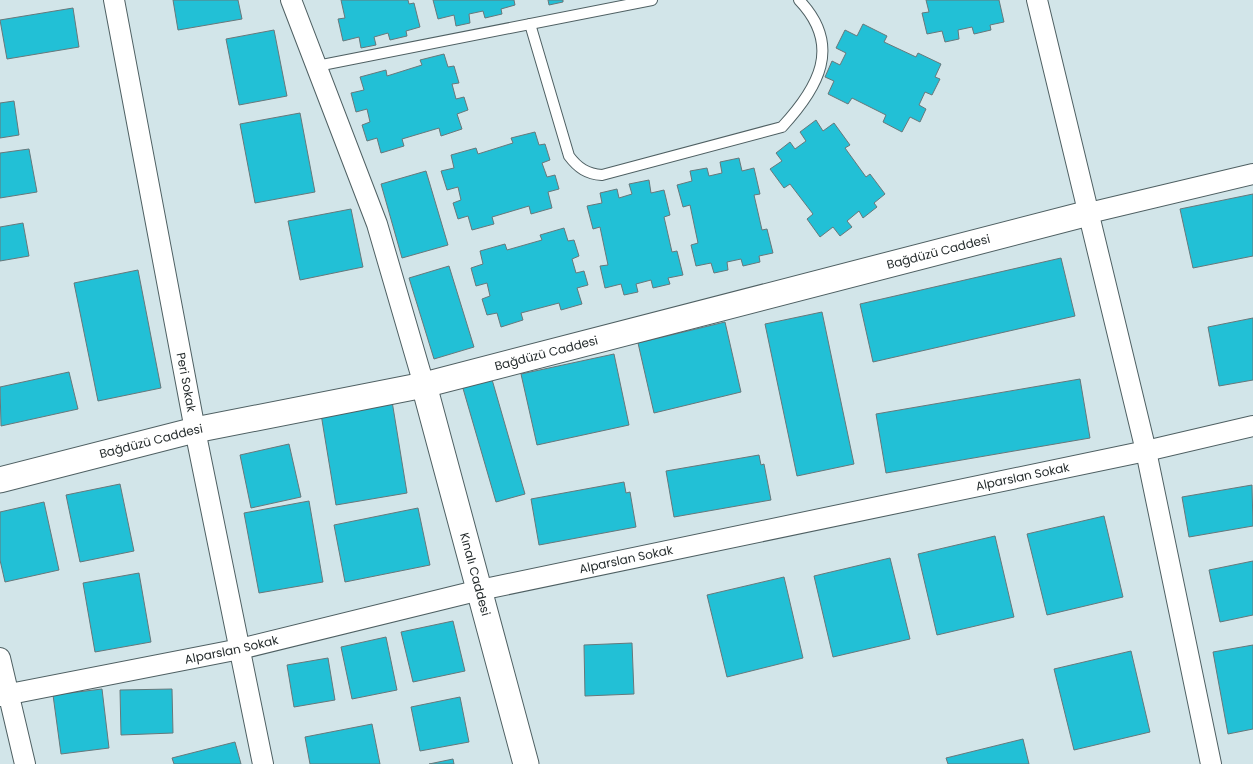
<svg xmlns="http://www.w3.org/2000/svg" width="1253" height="764" font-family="Poppins,sans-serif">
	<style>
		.building { fill: #22c0d6; stroke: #67787b }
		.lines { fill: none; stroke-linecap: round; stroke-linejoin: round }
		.service-casing { stroke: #4f6063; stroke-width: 12 }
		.minor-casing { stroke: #4f6063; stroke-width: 22 }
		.tertiary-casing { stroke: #4f6063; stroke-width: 27 }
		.service { stroke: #fff; stroke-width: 10 }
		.minor { stroke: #fff; stroke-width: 20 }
		.tertiary { stroke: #fff; stroke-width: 25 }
		.labels { text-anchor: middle; stroke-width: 4.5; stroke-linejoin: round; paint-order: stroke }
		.street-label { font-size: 12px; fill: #242b2c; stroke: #fff }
	</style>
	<rect width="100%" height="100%" fill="#d2e5e9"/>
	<g class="building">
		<polygon points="173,0 238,0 242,19 178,30"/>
		<polygon points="341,0 408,0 409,4 414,3 420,27 406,31 407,36 390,40 388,33 374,37 376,45 361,48 359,37 343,41 338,19 345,18"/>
		<polygon points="433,0 514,0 515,5 501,9 502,14 485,18 483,11 469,14 470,23 456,26 454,15 438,19"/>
		<polygon points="548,0 563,0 563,2 549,5"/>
		<polygon points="926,0 999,0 1004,22 990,25 991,30 974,34 972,27 958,30 959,39 945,42 942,31 927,34 922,13 929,12"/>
		<polygon points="73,8 79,47 7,59 0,20"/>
		<polygon points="863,24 887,36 884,42 916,57 918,53 941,64 935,77 940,79 932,95 925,92 919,105 926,109 920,122 910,117 902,132 883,122 886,115 852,98 848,104 828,94 834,81 825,77 832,61 840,65 846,53 836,48 845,30 857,36"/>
		<polygon points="274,30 287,96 239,105 226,39"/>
		<polygon points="444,54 448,67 454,66 459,83 452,84 456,99 464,97 468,110 457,114 462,129 441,136 439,128 402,139 404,146 381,153 377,138 367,141 362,125 370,122 367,109 356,112 351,93 364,90 360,77 386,70 387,76 422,65 420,60"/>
		<polygon points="14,101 19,135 0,138 0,103"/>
		<polygon points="300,113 315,192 255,203 240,124"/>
		<polygon points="816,120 823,131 834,123 850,145 845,148 866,177 870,174 885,194 874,203 877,207 863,218 859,211 847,221 852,227 840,236 833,227 820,237 807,219 813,214 790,184 784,188 770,169 782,161 776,153 790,142 795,149 806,141 800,132"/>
		<polygon points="535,132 539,145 545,144 550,160 542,163 547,177 555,175 559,189 548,192 552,208 531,214 529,206 492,217 494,224 472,230 468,216 458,219 453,203 461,200 458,187 447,190 441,171 454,168 451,155 476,148 478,154 513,143 511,138"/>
		<polygon points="29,149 37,192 0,198 0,153"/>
		<polygon points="739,158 742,171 754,168 760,194 754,195 762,230 767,229 773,253 759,256 760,262 743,266 741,259 727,262 728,270 714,273 711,263 696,266 691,245 698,243 690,205 683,207 677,185 692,181 690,171 707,168 709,176 722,173 720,162"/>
		<polygon points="426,171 448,245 402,258 381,184"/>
		<polygon points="649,180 651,193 664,190 670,215 664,217 672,252 677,251 683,275 668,278 670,284 653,288 651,280 636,284 638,292 624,295 621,284 605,288 600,266 608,265 600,227 593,229 587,206 602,203 600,193 617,189 619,198 632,194 629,184"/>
		<polygon points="1253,194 1253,256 1193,268 1180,209"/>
		<polygon points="351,209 363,267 300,280 288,221"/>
		<polygon points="23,223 29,256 0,261 0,227"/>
		<polygon points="564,228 568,241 574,240 579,256 572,259 576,273 584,271 588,285 577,288 582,304 561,310 559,303 521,313 523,320 501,327 497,313 487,315 482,299 490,296 487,283 476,286 471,268 483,264 480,251 505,244 507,250 542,240 540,235"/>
		<polygon points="1061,258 1075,316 873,362 860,304"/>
		<polygon points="449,266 474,347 434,359 409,278"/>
		<polygon points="138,270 161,388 98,401 74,283"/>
		<polygon points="822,312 854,464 797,476 765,324"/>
		<polygon points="1253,318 1253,380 1219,386 1208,327"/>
		<polygon points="725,322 741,392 654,413 638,343"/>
		<polygon points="614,354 629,425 537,445 521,374"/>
		<polygon points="69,372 78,409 1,426 0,387"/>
		<polygon points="491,376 525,494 496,502 462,385"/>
		<polygon points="1080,379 1090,438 886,473 876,414"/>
		<polygon points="392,401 407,493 336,505 321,414"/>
		<polygon points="289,444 301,497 251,508 240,455"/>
		<polygon points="759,455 761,465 764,464 771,500 674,517 666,471"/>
		<polygon points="624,482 626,493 630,492 636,527 539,545 531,499"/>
		<polygon points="120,484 134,551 80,562 66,495"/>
		<polygon points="1252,485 1253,526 1189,537 1182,497"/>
		<polygon points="309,501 323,582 259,593 244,513"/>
		<polygon points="44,502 59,570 5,582 0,560 0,512"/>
		<polygon points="418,508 430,565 345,582 334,525"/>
		<polygon points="1104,516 1123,597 1047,615 1027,534"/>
		<polygon points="995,536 1014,617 937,635 918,554"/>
		<polygon points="890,558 910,639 833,657 814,576"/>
		<polygon points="1253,561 1253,615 1220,622 1209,570"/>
		<polygon points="139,573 151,642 95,652 83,583"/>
		<polygon points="784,577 803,658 727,677 707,595"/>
		<polygon points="453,621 465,671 413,682 401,632"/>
		<polygon points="386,637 397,690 352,699 341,647"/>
		<polygon points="632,643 634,694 585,696 584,645"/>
		<polygon points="1253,645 1253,729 1228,734 1213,652"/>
		<polygon points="1131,651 1150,732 1074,750 1054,669"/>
		<polygon points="328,658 335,700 294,707 287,665"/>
		<polygon points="102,689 109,748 61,754 53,695"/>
		<polygon points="172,689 173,733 121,735 120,690"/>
		<polygon points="460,697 469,742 420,751 411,707"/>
		<polygon points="372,724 380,764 310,764 305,737"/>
		<polygon points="1023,739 1029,764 948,764 946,758"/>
		<polygon points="235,742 241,764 174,764 172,758"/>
		<polygon points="453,759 454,764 429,764"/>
	</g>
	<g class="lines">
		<g class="service-casing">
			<g id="service">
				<path d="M530 24 569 156C578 168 587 174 602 175L782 127C818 88 843 46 799 0"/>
				<polyline points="317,66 652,0"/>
			</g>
		</g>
		<g class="minor-casing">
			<g id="minor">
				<path id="s1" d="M114 0 195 430 263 764"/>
				<polyline points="291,0 377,224 424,385"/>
				<polyline points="1037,0 1146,451 1211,764"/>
				<polyline points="1089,213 1253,174"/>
				<polyline points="0,658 25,764"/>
				<path id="s2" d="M0 696 240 649 480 590 1146 451 1253 426"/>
			</g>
		</g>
		<g class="tertiary-casing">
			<g id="tertiary">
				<path id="s3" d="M424 385 526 764"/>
				<path id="s4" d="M0 480 195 430 424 385 1089 213"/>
			</g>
		</g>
		<use href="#service" class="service"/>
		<use href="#minor" class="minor"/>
		<use href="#tertiary" class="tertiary"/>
	</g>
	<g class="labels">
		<g class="street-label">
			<text dy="4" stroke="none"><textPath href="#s4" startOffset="966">Bağdüzü Caddesi</textPath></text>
			<text dy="4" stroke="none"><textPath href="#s4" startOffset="561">Bağdüzü Caddesi</textPath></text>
			<text dy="4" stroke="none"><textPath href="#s1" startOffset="389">Peri Sokak</textPath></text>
			<text dy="4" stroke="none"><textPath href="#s4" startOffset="156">Bağdüzü Caddesi</textPath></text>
			<text dy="4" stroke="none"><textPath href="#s2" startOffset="1046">Alparslan Sokak</textPath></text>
			<text dy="4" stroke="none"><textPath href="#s2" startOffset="641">Alparslan Sokak</textPath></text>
			<text dy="4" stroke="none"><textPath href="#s3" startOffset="196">Kınalı Caddesi</textPath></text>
			<text dy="4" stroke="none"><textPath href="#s2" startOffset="236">Alparslan Sokak</textPath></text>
		</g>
	</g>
</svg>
